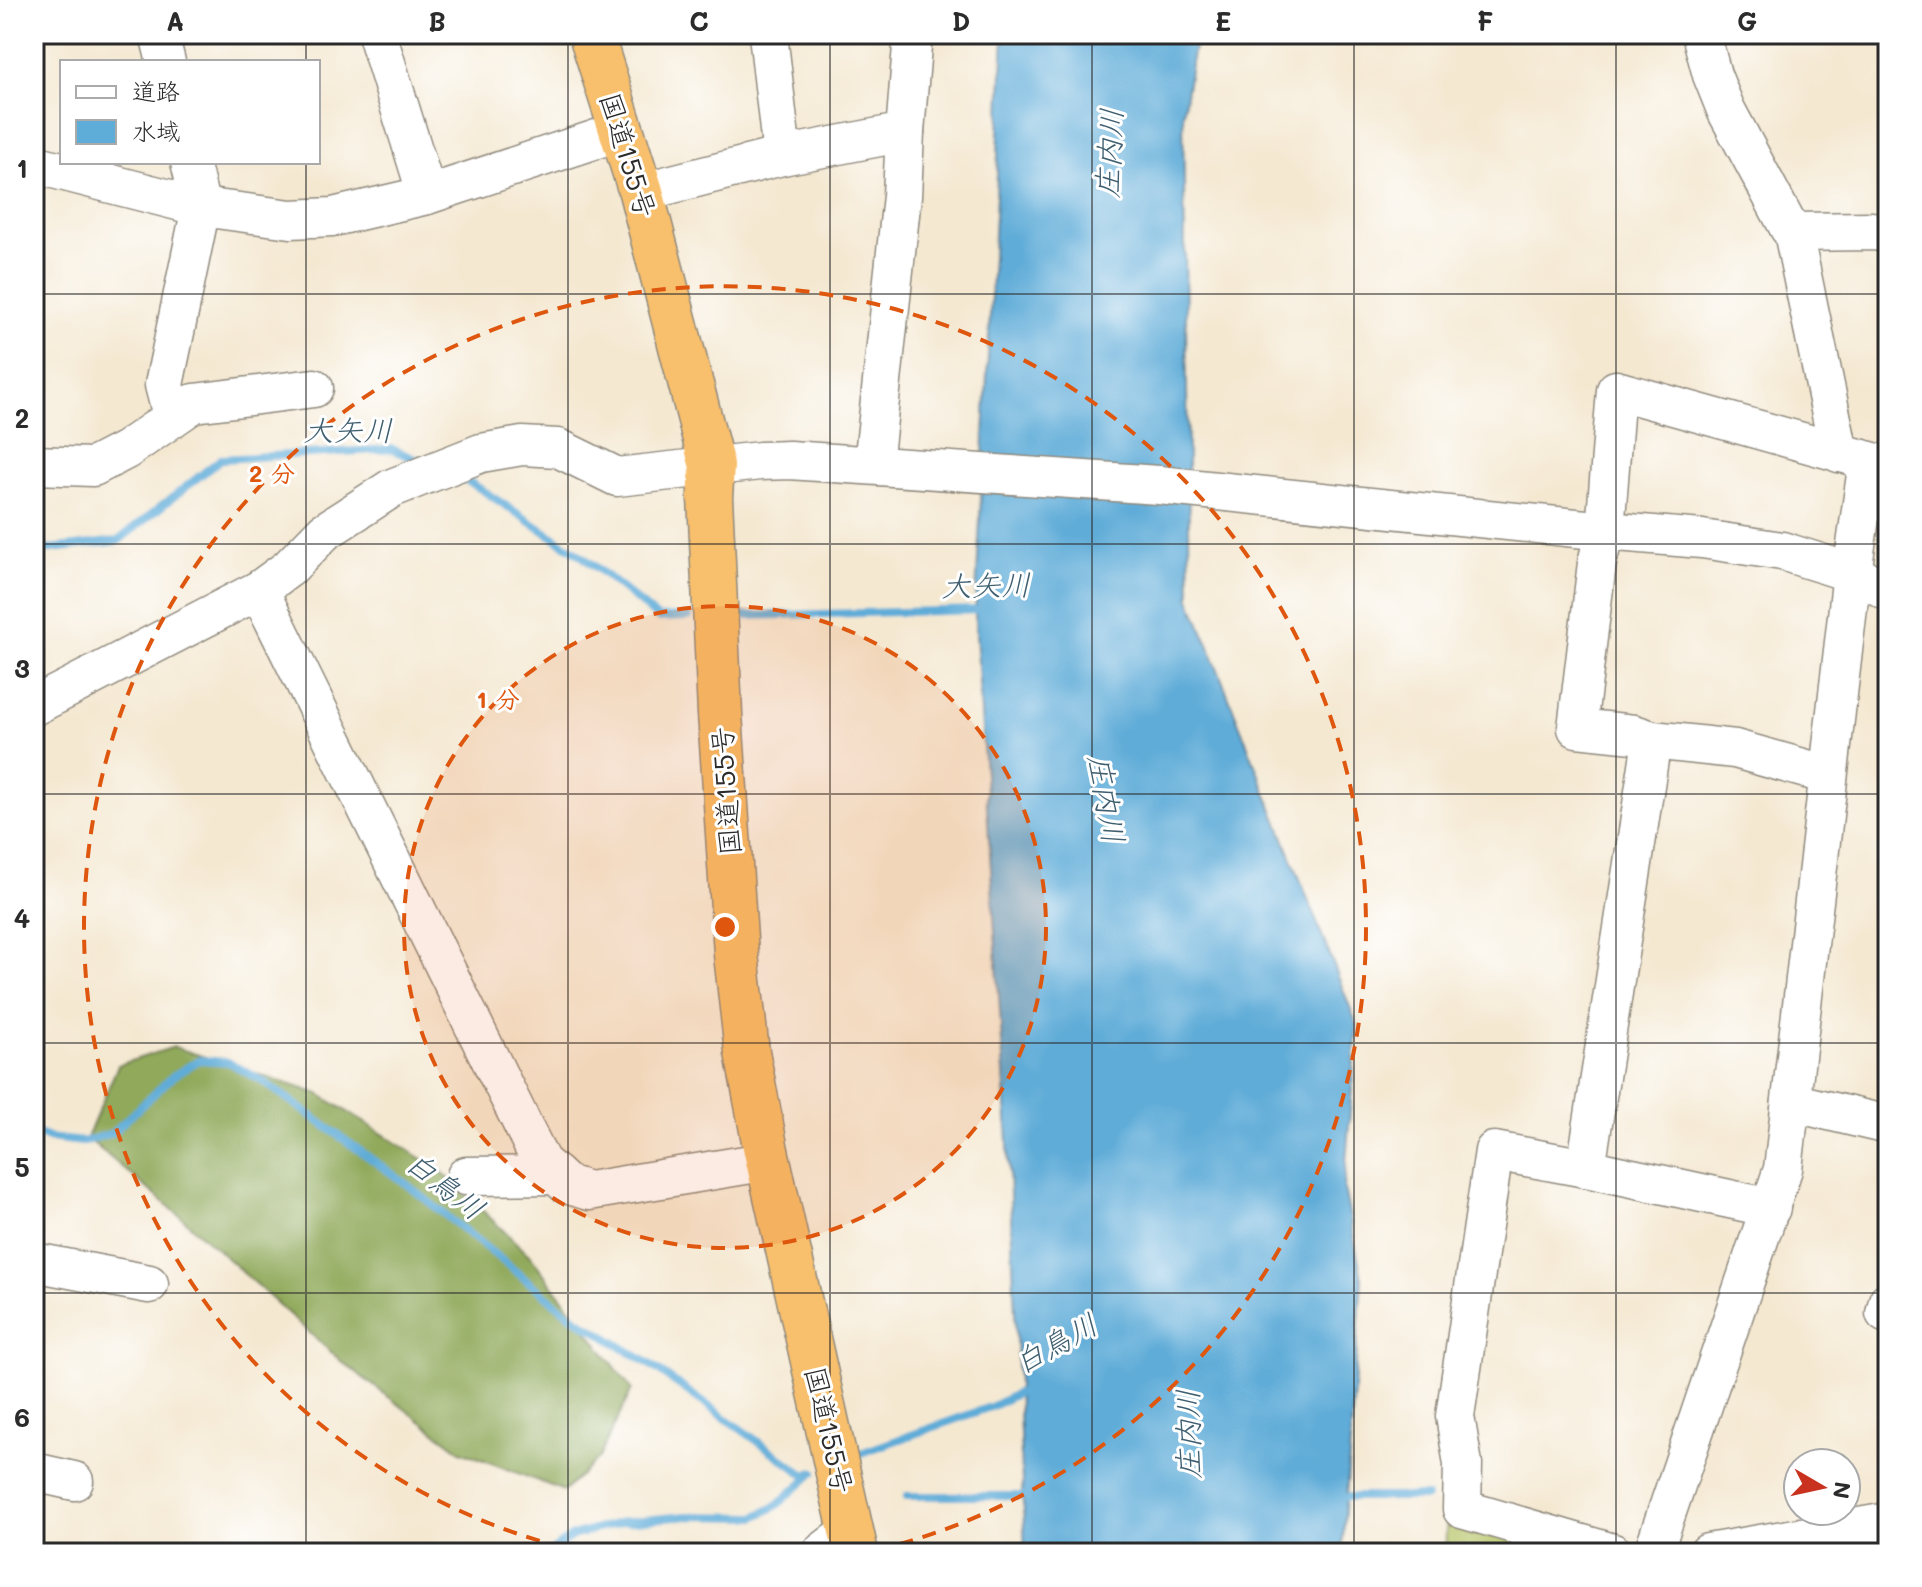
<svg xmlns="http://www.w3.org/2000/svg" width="1922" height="1587" font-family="Mali,'Klee One',sans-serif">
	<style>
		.green { fill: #b5c365; stroke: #707748; stroke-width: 2 }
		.forest { fill: #90a95a; stroke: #5e6a42; stroke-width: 2 }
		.water { fill: #5eacd8; stroke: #446c82; stroke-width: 2 }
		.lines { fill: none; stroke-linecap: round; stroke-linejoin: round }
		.stream { stroke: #5eacd8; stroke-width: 8 }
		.minor-casing { stroke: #908a7e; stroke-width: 41 }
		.highway-casing { stroke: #908a7e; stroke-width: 47 }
		.minor { stroke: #fff; stroke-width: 38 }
		.highway { stroke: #f8bf6c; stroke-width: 44 }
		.grid { fill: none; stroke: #2b2b2b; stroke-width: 2; stroke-opacity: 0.55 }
		.ring { fill: none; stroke: #df570e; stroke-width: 4; stroke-dasharray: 14 10 }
		.labels { text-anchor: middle; stroke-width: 6; stroke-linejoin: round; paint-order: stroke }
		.street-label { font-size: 28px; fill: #2b2b2b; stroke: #fff }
		.water-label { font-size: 30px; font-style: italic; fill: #3f5f70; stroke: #fff }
		.centre { fill: #df570e; stroke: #fff; stroke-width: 4 }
		.ring-label { font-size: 24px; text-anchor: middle; font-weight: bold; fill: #df570e; stroke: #fff; stroke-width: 6; stroke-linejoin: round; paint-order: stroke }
		.neatline { fill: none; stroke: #2b2b2b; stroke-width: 3 }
		.grid-label { font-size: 26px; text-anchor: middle; font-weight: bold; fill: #2b2b2b }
	</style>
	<rect width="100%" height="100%" fill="#fff"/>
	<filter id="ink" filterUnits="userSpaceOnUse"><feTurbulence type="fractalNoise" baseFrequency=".0125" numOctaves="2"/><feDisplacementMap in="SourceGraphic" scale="16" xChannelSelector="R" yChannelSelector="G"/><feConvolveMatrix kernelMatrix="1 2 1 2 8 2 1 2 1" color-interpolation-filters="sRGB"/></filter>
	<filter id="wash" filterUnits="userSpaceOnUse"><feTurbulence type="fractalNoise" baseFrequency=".006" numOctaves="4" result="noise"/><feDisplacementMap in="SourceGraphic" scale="32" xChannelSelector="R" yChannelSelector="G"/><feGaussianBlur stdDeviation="1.8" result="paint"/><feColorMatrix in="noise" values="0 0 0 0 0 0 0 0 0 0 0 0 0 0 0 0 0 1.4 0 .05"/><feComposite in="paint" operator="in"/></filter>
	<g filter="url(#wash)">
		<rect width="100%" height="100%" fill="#f4e8d1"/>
		<polygon class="green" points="1447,1516 1571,1553 1445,1553"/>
		<polygon class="forest" points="174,1047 319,1094 440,1170 531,1257 632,1389 599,1458 564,1491 461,1451 342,1362 179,1215 87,1138 118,1065"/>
		<polygon class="water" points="1004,34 1196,34 1183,113 1190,598 1357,1025 1344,1188 1362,1279 1342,1553 1025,1553 1007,1121 975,618"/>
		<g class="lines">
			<g class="stream">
				<polyline points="455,476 473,484 582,556 658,618 689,617"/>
				<polyline points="34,551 118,541 221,459 392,449 424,463"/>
				<polyline points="741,616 982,610"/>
				<polyline points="34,1132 48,1138 83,1142 112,1133 173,1076 199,1060 228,1062 264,1082 409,1186 569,1314 648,1363 805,1475 814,1472"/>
				<polyline points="855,1455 993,1406 1025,1389"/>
				<polyline points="907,1496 1033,1496"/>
				<polyline points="1335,1497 1426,1497"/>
				<polyline points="549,1553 572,1536 622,1522 686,1516 755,1517 776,1506 811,1475"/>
			</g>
		</g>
	</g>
	<g filter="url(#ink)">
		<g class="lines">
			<g class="minor-casing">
				<g id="minor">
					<polyline points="159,34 166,62"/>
					<polyline points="377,34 427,195"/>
					<polyline points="768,34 782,156"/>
					<polyline points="1701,34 1712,75 1726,110 1789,228 1793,232 1839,453"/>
					<polyline points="34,164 201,207 291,219 333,217 427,195 621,131"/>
					<polyline points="641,192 782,156 905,132 913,34"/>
					<polyline points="1793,232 1872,231 1888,233"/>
					<polyline points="172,416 164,385 201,207 190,162"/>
					<polyline points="34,465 93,467 126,450 194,403 314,388"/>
					<polyline points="873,465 902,196 905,132"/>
					<polyline points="259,590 541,1162 566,1184 589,1191 769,1161"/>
					<polyline points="34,706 259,590 289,568 324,532 392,488 481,453 522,446 558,448 617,477 760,461 789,460 1159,485 1605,531 1702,539 1782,551 1852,573 1888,591"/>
					<polyline points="1828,775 1735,749 1652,740 1634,734 1577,728 1597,563 1605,531 1616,390 1888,466"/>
					<polyline points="1791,1102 1888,1125"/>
					<polyline points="1586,1168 1652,740"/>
					<polyline points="466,1176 556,1175"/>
					<polyline points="34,1262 149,1284"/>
					<polyline points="1888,1301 1885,1313 1888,1313"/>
					<polyline points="34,1472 74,1481"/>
					<polyline points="821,1553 851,1530"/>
					<polyline points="1613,1553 1462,1509 1463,1464 1455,1416 1494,1151 1586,1168 1771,1208"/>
					<polyline points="1653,1553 1783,1169 1852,573 1868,461"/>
					<polyline points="1708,1553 1888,1522"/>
				</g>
			</g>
			<g class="highway-casing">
				<polyline id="highway" points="591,34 641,192 712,466 710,497 720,714 736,954 747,1052 766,1151 856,1553"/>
			</g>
			<use href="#minor" class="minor"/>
			<use href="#highway" class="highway"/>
		</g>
	</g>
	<path class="grid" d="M306 34V62M568 34V1553M830 34V1553M1092 34V1553M1354 34V1553M1616 34V1553M306 162V1553M34 294H1888M34 544H1888M34 794H1888M34 1043H1888M34 1293H1888"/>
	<circle cx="725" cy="927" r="321" fill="#df570e" fill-opacity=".12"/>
	<g class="ring">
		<circle cx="725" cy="927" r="321"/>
		<path d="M586 1553A641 641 0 1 1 864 1553"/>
	</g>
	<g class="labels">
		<g class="street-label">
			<text transform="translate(628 155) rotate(73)" y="10">国道155号</text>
			<text transform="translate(726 791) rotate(-94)" y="10">国道155号</text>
			<text transform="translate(829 1430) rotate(77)" y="10">国道155号</text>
		</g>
		<g class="water-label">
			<text transform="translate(1110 153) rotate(-87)" y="10">庄内川</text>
			<text x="348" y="441">大矢川</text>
			<text transform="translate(986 586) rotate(-1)" y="10">大矢川</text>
			<text transform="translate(1106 799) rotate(80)" y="10">庄内川</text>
			<text transform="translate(445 1186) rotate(38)" y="10">白鳥川</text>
			<text transform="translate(1056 1344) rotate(-29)" y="10">白鳥川</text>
			<text transform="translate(1189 1434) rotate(-91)" y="10">庄内川</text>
		</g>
	</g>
	<circle cx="725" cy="927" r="12" class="centre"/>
	<g class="ring-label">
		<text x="272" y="482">2 分</text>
		<text x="498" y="708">1 分</text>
	</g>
	<rect width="1922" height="1587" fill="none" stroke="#fff" stroke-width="88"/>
	<rect x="60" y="60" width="260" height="104" fill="#ffffff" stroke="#aaaaaa" stroke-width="2"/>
	<rect x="76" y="86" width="40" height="12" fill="#ffffff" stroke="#aaaaaa" stroke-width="2"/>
	<text x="132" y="100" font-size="24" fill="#2b2b2b">道路</text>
	<rect x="76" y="120" width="40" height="24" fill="#5eacd8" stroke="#aaaaaa" stroke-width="2"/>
	<text x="132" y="140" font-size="24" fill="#2b2b2b">水域</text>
	<g transform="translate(1822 1487) rotate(99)"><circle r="38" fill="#ffffff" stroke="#aaaaaa" stroke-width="2"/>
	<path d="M0-6L14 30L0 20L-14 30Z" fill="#c8321e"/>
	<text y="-12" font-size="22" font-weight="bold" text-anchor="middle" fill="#2b2b2b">N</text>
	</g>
	<rect x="44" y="44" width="1834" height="1499" class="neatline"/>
	<g class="grid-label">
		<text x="175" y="31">A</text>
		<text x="437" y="31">B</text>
		<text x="699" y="31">C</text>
		<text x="961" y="31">D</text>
		<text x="1223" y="31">E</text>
		<text x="1485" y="31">F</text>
		<text x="1747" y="31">G</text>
		<text x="22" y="178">1</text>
		<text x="22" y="428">2</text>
		<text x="22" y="678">3</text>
		<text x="22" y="928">4</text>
		<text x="22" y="1177">5</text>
		<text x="22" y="1427">6</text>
	</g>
</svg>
